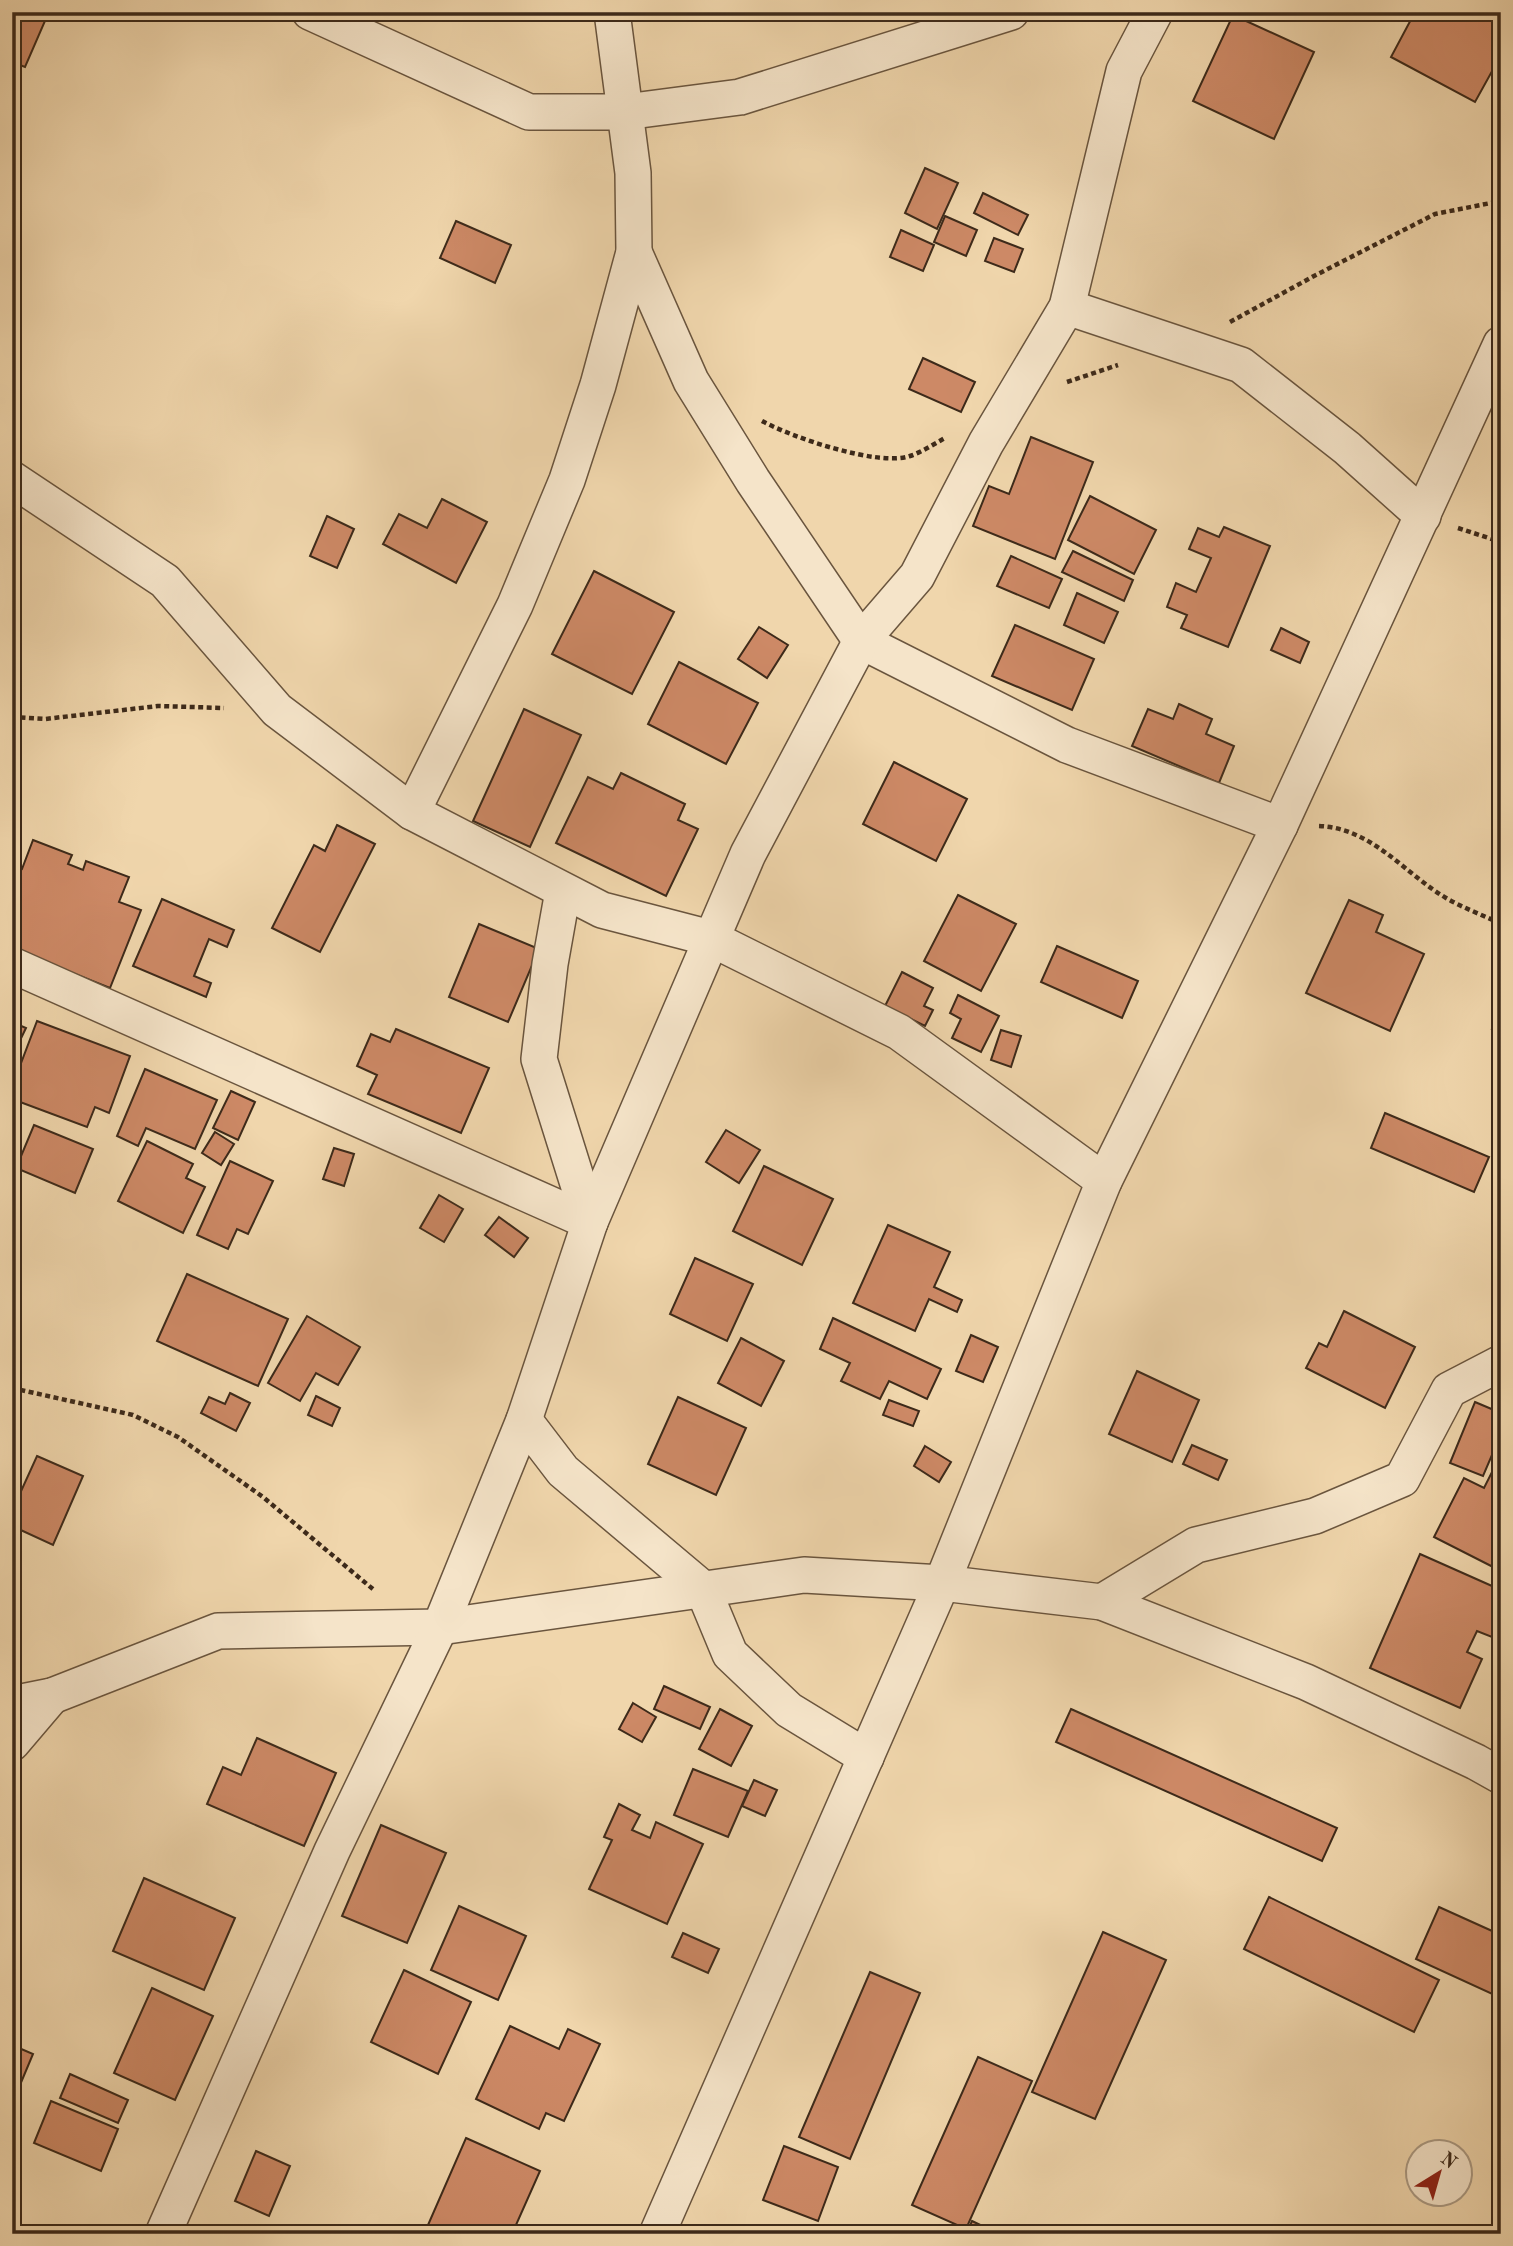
<svg xmlns="http://www.w3.org/2000/svg" width="1513" height="2246" font-family="'Old Standard TT',serif">
	<style>
		.building { fill: #cd8966; stroke: #3d2a1a; stroke-width: 2 }
		.lines { fill: none; stroke-linecap: round; stroke-linejoin: round }
		.street-casing { stroke: #6a553e; stroke-width: 38 }
		.path { stroke: #3d2a1a; stroke-width: 4.5; stroke-dasharray: 5 3.5; stroke-linecap: butt }
		.street { stroke: #f5e4c9; stroke-width: 35 }
	</style>
	<rect width="100%" height="100%" fill="#f0d6ac"/>
	<filter id="stains"><feTurbulence type="fractalNoise" baseFrequency=".00286" numOctaves="4"/><feColorMatrix values="0 0 0 0 .2 0 0 0 0 .09 0 0 0 0 .02 0 0 0 .5 -.17"/></filter>
	<radialGradient id="worn" r=".72"><stop offset=".6" stop-color="#630" stop-opacity="0"/><stop offset="1" stop-color="#630" stop-opacity=".3"/></radialGradient>
	<g class="building">
		<polygon points="12,12 44,12 48,14 25,67 12,62"/>
		<polygon points="1415,12 1501,12 1501,55 1475,102 1391,57"/>
		<polygon points="1233,15 1314,52 1274,139 1193,101"/>
		<polygon points="925,168 958,183 937,229 905,213"/>
		<polygon points="983,193 1028,215 1018,235 974,213"/>
		<polygon points="945,216 977,230 966,256 934,242"/>
		<polygon points="456,221 511,245 495,283 440,258"/>
		<polygon points="901,230 934,245 923,271 890,257"/>
		<polygon points="994,238 1023,249 1014,272 985,261"/>
		<polygon points="923,358 975,382 961,412 909,389"/>
		<polygon points="1031,437 1093,462 1055,559 973,526 989,486 1009,494"/>
		<polygon points="1090,496 1156,530 1134,574 1068,540"/>
		<polygon points="442,499 487,522 456,583 383,544 399,514 427,528"/>
		<polygon points="327,516 354,529 337,568 310,556"/>
		<polygon points="1224,527 1270,546 1228,647 1181,628 1187,615 1167,607 1176,583 1196,592 1211,558 1189,549 1198,528 1219,537"/>
		<polygon points="1073,551 1133,580 1124,601 1062,572"/>
		<polygon points="1011,556 1062,579 1049,608 997,586"/>
		<polygon points="594,571 674,612 632,694 552,654"/>
		<polygon points="1077,593 1118,612 1104,643 1064,625"/>
		<polygon points="1015,625 1094,659 1072,710 992,676"/>
		<polygon points="759,627 788,645 767,678 738,659"/>
		<polygon points="1281,628 1309,642 1300,663 1271,650"/>
		<polygon points="679,662 758,703 726,764 648,724"/>
		<polygon points="1179,704 1212,719 1206,734 1234,746 1219,783 1132,746 1148,709 1173,719"/>
		<polygon points="524,709 581,735 530,847 473,821"/>
		<polygon points="894,762 967,799 936,861 863,824"/>
		<polygon points="621,773 685,804 678,820 698,829 666,896 556,843 588,777 613,789"/>
		<polygon points="337,825 375,844 320,952 272,928 314,845 325,851"/>
		<polygon points="33,840 72,855 68,864 83,870 86,861 129,877 119,902 141,910 110,988 12,949 12,865 22,869"/>
		<polygon points="958,895 1016,924 981,991 924,961"/>
		<polygon points="162,899 234,930 227,947 209,939 194,976 211,983 206,997 133,966"/>
		<polygon points="1349,900 1383,915 1376,932 1424,954 1390,1031 1306,993"/>
		<polygon points="479,924 539,949 508,1022 449,997"/>
		<polygon points="1057,946 1138,981 1122,1018 1041,982"/>
		<polygon points="902,972 933,988 924,1006 933,1010 925,1026 885,1006"/>
		<polygon points="958,995 999,1016 981,1052 952,1038 961,1019 950,1013"/>
		<polygon points="1501,1012 1501,1033 1492,1029"/>
		<polygon points="37,1021 130,1056 109,1113 95,1107 87,1127 12,1099 12,1087"/>
		<polygon points="12,1022 26,1028 12,1057"/>
		<polygon points="396,1029 489,1068 461,1133 368,1094 377,1075 357,1066 371,1034 390,1042"/>
		<polygon points="1001,1030 1021,1036 1011,1067 991,1060"/>
		<polygon points="145,1069 217,1100 195,1149 146,1128 138,1146 117,1136"/>
		<polygon points="231,1091 255,1102 238,1140 213,1128"/>
		<polygon points="1385,1113 1489,1157 1474,1192 1371,1148"/>
		<polygon points="34,1125 93,1149 75,1193 16,1168"/>
		<polygon points="726,1130 760,1150 739,1183 706,1162"/>
		<polygon points="215,1132 234,1144 221,1165 202,1153"/>
		<polygon points="147,1141 193,1164 186,1178 205,1187 183,1233 118,1201"/>
		<polygon points="334,1148 354,1154 344,1186 323,1179"/>
		<polygon points="230,1161 273,1181 248,1234 237,1229 228,1249 197,1235"/>
		<polygon points="764,1166 833,1199 802,1265 733,1231"/>
		<polygon points="439,1195 463,1209 444,1242 420,1228"/>
		<polygon points="499,1217 528,1238 514,1257 485,1235"/>
		<polygon points="888,1225 950,1252 934,1287 962,1300 957,1312 929,1299 915,1331 853,1303"/>
		<polygon points="695,1258 753,1284 727,1341 670,1314"/>
		<polygon points="187,1274 288,1319 258,1386 157,1341"/>
		<polygon points="1344,1311 1415,1347 1385,1408 1306,1368 1319,1343 1327,1347"/>
		<polygon points="307,1316 360,1347 338,1385 316,1373 300,1401 268,1383"/>
		<polygon points="833,1318 941,1369 927,1399 889,1381 880,1399 841,1381 850,1363 820,1349"/>
		<polygon points="971,1335 998,1347 983,1382 956,1371"/>
		<polygon points="741,1338 784,1361 761,1406 718,1383"/>
		<polygon points="1137,1371 1199,1400 1172,1462 1109,1434"/>
		<polygon points="230,1393 250,1403 236,1431 201,1413 209,1397 225,1404"/>
		<polygon points="316,1396 340,1408 332,1426 308,1415"/>
		<polygon points="678,1397 746,1428 716,1495 648,1464"/>
		<polygon points="889,1400 919,1411 913,1426 883,1415"/>
		<polygon points="1475,1402 1501,1413 1501,1434 1483,1476 1450,1463"/>
		<polygon points="1192,1445 1227,1460 1218,1480 1183,1464"/>
		<polygon points="925,1446 951,1462 939,1482 914,1466"/>
		<polygon points="37,1456 83,1476 53,1545 12,1526 12,1511"/>
		<polygon points="1493,1470 1501,1474 1501,1571 1434,1537 1464,1478 1484,1488"/>
		<polygon points="1420,1554 1501,1590 1501,1616 1492,1637 1477,1631 1467,1652 1482,1659 1460,1708 1370,1668"/>
		<polygon points="664,1686 710,1707 700,1729 654,1709"/>
		<polygon points="633,1703 656,1717 642,1742 619,1729"/>
		<polygon points="720,1709 752,1726 731,1766 699,1749"/>
		<polygon points="1071,1709 1337,1828 1322,1861 1056,1742"/>
		<polygon points="257,1738 336,1773 304,1846 207,1804 223,1767 241,1775"/>
		<polygon points="693,1769 748,1791 728,1837 674,1815"/>
		<polygon points="754,1780 777,1790 765,1816 742,1806"/>
		<polygon points="619,1804 640,1815 632,1830 650,1838 656,1822 703,1844 667,1924 589,1889 612,1840 604,1837"/>
		<polygon points="381,1825 446,1853 407,1943 342,1916"/>
		<polygon points="144,1878 235,1918 204,1990 113,1951"/>
		<polygon points="1269,1897 1439,1980 1414,2032 1244,1949"/>
		<polygon points="459,1906 526,1936 498,2000 431,1970"/>
		<polygon points="1439,1907 1501,1935 1501,1998 1416,1959"/>
		<polygon points="1103,1932 1166,1960 1095,2119 1032,2092"/>
		<polygon points="683,1933 719,1949 708,1973 672,1957"/>
		<polygon points="404,1970 471,2002 438,2074 371,2042"/>
		<polygon points="870,1972 920,1993 850,2159 799,2137"/>
		<polygon points="152,1988 213,2016 175,2100 114,2073"/>
		<polygon points="510,2026 559,2049 568,2029 600,2044 564,2121 546,2113 539,2129 476,2099"/>
		<polygon points="12,2045 33,2054 12,2104"/>
		<polygon points="978,2057 1032,2081 966,2229 912,2205"/>
		<polygon points="70,2074 128,2100 118,2123 60,2098"/>
		<polygon points="51,2101 118,2129 101,2171 34,2143"/>
		<polygon points="466,2138 540,2171 512,2234 449,2234 428,2225"/>
		<polygon points="784,2146 838,2167 818,2221 763,2200"/>
		<polygon points="256,2151 290,2166 269,2216 235,2201"/>
		<polygon points="972,2221 999,2234 966,2234"/>
	</g>
	<g class="lines">
		<g class="street-casing">
			<g id="street">
				<polyline points="310,12 529,112 625,112 740,97 1011,12"/>
				<polyline points="634,252 691,381 753,481 861,641 1067,745 1280,825"/>
				<polyline points="1067,307 1241,365 1347,448 1423,516"/>
				<polyline points="12,479 165,581 277,710 412,812 602,910 710,938 899,1032 1104,1181"/>
				<polyline points="412,812 515,605 567,480 598,385 634,252 633,173 612,12"/>
				<polyline points="563,891 550,964 539,1059 590,1222"/>
				<polyline points="12,965 590,1222"/>
				<polyline points="524,1420 563,1471 703,1589 730,1654 789,1710 866,1757"/>
				<polyline points="1102,1602 1196,1545 1315,1516 1402,1479 1449,1390 1501,1363"/>
				<polyline points="12,1704 52,1696 218,1631 440,1627 804,1575 942,1583 1102,1602 1306,1682 1476,1762 1501,1776"/>
				<polyline points="12,1743 52,1696"/>
				<polyline points="163,2234 332,1851 440,1627 524,1420 590,1222 748,854 861,641 917,576 986,443 1067,307 1124,71 1155,12"/>
				<polyline points="657,2234 942,1583 1104,1181 1280,825 1501,344"/>
			</g>
		</g>
		<g class="path">
			<polyline points="1230,322 1314,276 1435,214 1501,201"/>
			<polyline points="1067,382 1118,365"/>
			<path d="M762 421C791 437 878 467 910 456 922 452 934 444 945 438"/>
			<polyline points="1458,528 1501,542"/>
			<polyline points="12,717 45,719 158,706 224,708"/>
			<path d="M1319 826C1372 828 1404 873 1446 898 1463 908 1483 915 1501 924"/>
			<polyline points="12,1388 133,1415 178,1437 263,1497 374,1590"/>
		</g>
		<use href="#street" class="street"/>
	</g>
	<rect width="1513" height="2246" fill="none" stroke="#f0d6ac" stroke-width="42"/>
	<rect x="14" y="14" width="1485" height="2218" fill="none" stroke="#3d2a1a" stroke-width="3.5"/>
	<rect x="21" y="21" width="1471" height="2204" fill="none" stroke="#3d2a1a" stroke-width="2"/>
	<g transform="translate(1439 2173) rotate(37)"><circle r="33" fill="#f5e4c9" stroke="#ab9a83" stroke-width="2"/>
	<path d="M0-5L12 26L0 18L-12 26Z" fill="#8f2418"/>
	<text y="-10" font-size="19" font-weight="bold" text-anchor="middle" fill="#3d2a1a">N</text>
	</g>
	<rect width="100%" height="100%" filter="url(#stains)"/>
	<rect width="100%" height="100%" fill="url(#worn)"/>
</svg>
